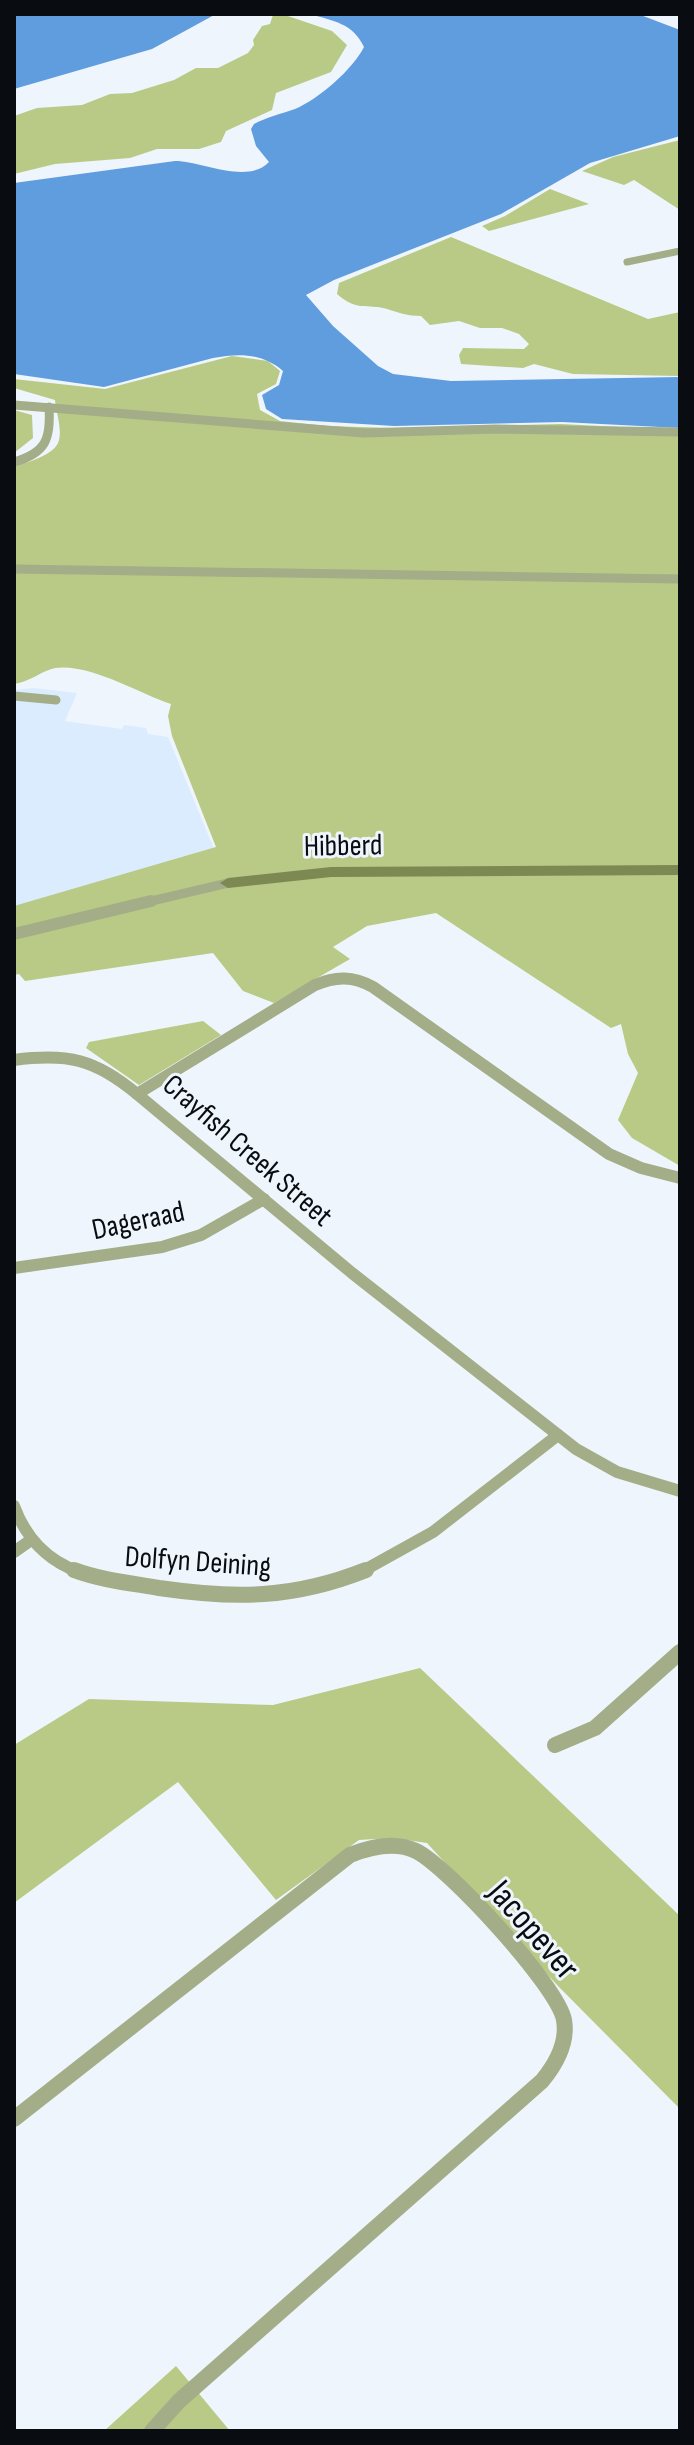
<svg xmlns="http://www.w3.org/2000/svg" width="694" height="2445" font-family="'Sofia Sans Condensed',sans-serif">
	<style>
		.built { fill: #dbecfe }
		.green { fill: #b8ca85 }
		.water { fill: #609dde }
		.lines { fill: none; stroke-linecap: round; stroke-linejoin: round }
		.street-far3 { stroke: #a3ad88; stroke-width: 7 }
		.street-far2 { stroke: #a3ad88; stroke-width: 9 }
		.street-far1 { stroke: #a3ad88; stroke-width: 12 }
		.street { stroke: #a3ad88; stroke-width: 16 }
		.secondary { fill: #7c8953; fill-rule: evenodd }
		.labels { text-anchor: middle; stroke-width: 6; stroke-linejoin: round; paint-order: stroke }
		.street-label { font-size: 30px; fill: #090d11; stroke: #eff5fc }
		.near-street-label { font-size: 36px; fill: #090d11; stroke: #eff5fc }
	</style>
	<rect width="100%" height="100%" fill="#eff5fc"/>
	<polygon class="built" points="34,688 77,693 65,721 122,729 124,725 146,728 148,734 168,737 228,883 14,934 14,690"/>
	<g class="green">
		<polygon points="282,14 332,31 347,45 331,72 276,93 272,110 226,131 221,142 199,149 157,149 130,158 55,164 14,174 14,116 37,108 82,105 110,94 132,93 174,80 196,68 218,68 248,53 254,45 253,40 262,26 270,24 273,15"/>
		<polygon points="680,140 680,210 634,180 624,185 582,171 613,157"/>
		<polygon points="550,189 589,204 489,231 482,226 505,216"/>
		<path d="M451 237 648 319 680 312V376L573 374 534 364 523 368 461 364 459 355 463 348 524 349 529 344 519 334 502 328H480L459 321 430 325 421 316C407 316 400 313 387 309 366 303 357 312 337 294L339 283Z"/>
		<path d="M232 356 268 361 280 371 276 384 257 394 260 410 280 421 327 426 393 428 561 424 680 430V1166L632 1138 618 1120 638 1073 628 1054 621 1024 611 1028 436 913 367 926 333 947 350 959 274 1003 243 991 213 953 25 981 19 974 14 975V906L216 847 172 736 168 716 171 704C138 693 90 663 55 668 41 671 30 682 14 684V466C26 463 56 455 59 440 62 429 56 411 55 400L14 388V379L105 389Z"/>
		<polygon points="14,410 32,415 33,438 14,453"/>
		<polygon points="203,1021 221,1035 139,1085 86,1048 89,1042"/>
		<polygon points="420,1668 680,1916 680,2109 558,1986 427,1843 393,1838 359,1840 276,1900 178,1782 14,1903 14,1745 89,1699 273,1705"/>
		<polygon points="176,2366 230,2431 104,2431"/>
	</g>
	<g class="water">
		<polygon points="14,14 216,14 152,49 14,89"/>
		<path d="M310 14H638L680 30V136L590 163 501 214 334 280 306 295 333 326 378 366 393 374 451 381 680 377V428L562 422 394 426 282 419 266 409 262 395 279 385 283 371C262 353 239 353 213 358L104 387 14 374V183L175 161C202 161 247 185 269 162L256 146 251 129 254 124C267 117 281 114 295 109 319 99 353 69 364 47 353 23 333 21 310 14Z"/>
	</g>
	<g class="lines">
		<polyline class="street-far3" points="627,262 680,251"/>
		<g class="street-far2">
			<polyline points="14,405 364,433 495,429 680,432"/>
			<path d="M14 462C46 453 51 439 49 407"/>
			<polyline points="14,569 680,579"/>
			<polyline points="14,696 56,700"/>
			<polyline points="143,903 228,883"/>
		</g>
		<g class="street-far1">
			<polyline points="14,934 151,901"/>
			<path d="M14 1060C68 1053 95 1059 137 1094"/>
			<path d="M680 1178 641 1168 609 1154 373 987C353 976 336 976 315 985L137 1094 352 1273 576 1449 617 1472 680 1491"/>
			<polyline points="14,1268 162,1247 201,1235 264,1199"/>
			<path d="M14 1506C26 1538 46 1560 79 1572"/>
			<polyline points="14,1552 31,1540"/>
			<polyline points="361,1572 433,1532 558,1435"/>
		</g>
		<g class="street">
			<path d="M74 1570C101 1580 130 1583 159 1588 235 1599 293 1599 366 1570"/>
			<polyline points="555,1745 595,1728 680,1652"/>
			<path d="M14 2119 350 1855C370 1847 395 1841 416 1851 447 1866 558 1986 564 2020 568 2043 556 2064 542 2081L179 2401 152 2431"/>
		</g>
		<polygon class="secondary" points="680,865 680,875 331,877 228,888 220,883 228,878 331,867"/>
	</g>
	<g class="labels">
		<g class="street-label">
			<text transform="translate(343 845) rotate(-1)" y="10">Hibberd</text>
			<text transform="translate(248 1150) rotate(41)" y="10">Crayfish Creek Street</text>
			<text transform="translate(138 1220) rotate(-12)" y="10">Dageraad</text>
			<text transform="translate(198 1561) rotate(4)" y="10">Dolfyn Deining</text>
		</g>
		<g class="near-street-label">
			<text transform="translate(535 1929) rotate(49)" y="13">Jacopever</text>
		</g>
	</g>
	<rect width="694" height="2445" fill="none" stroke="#090d11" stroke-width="32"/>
</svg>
